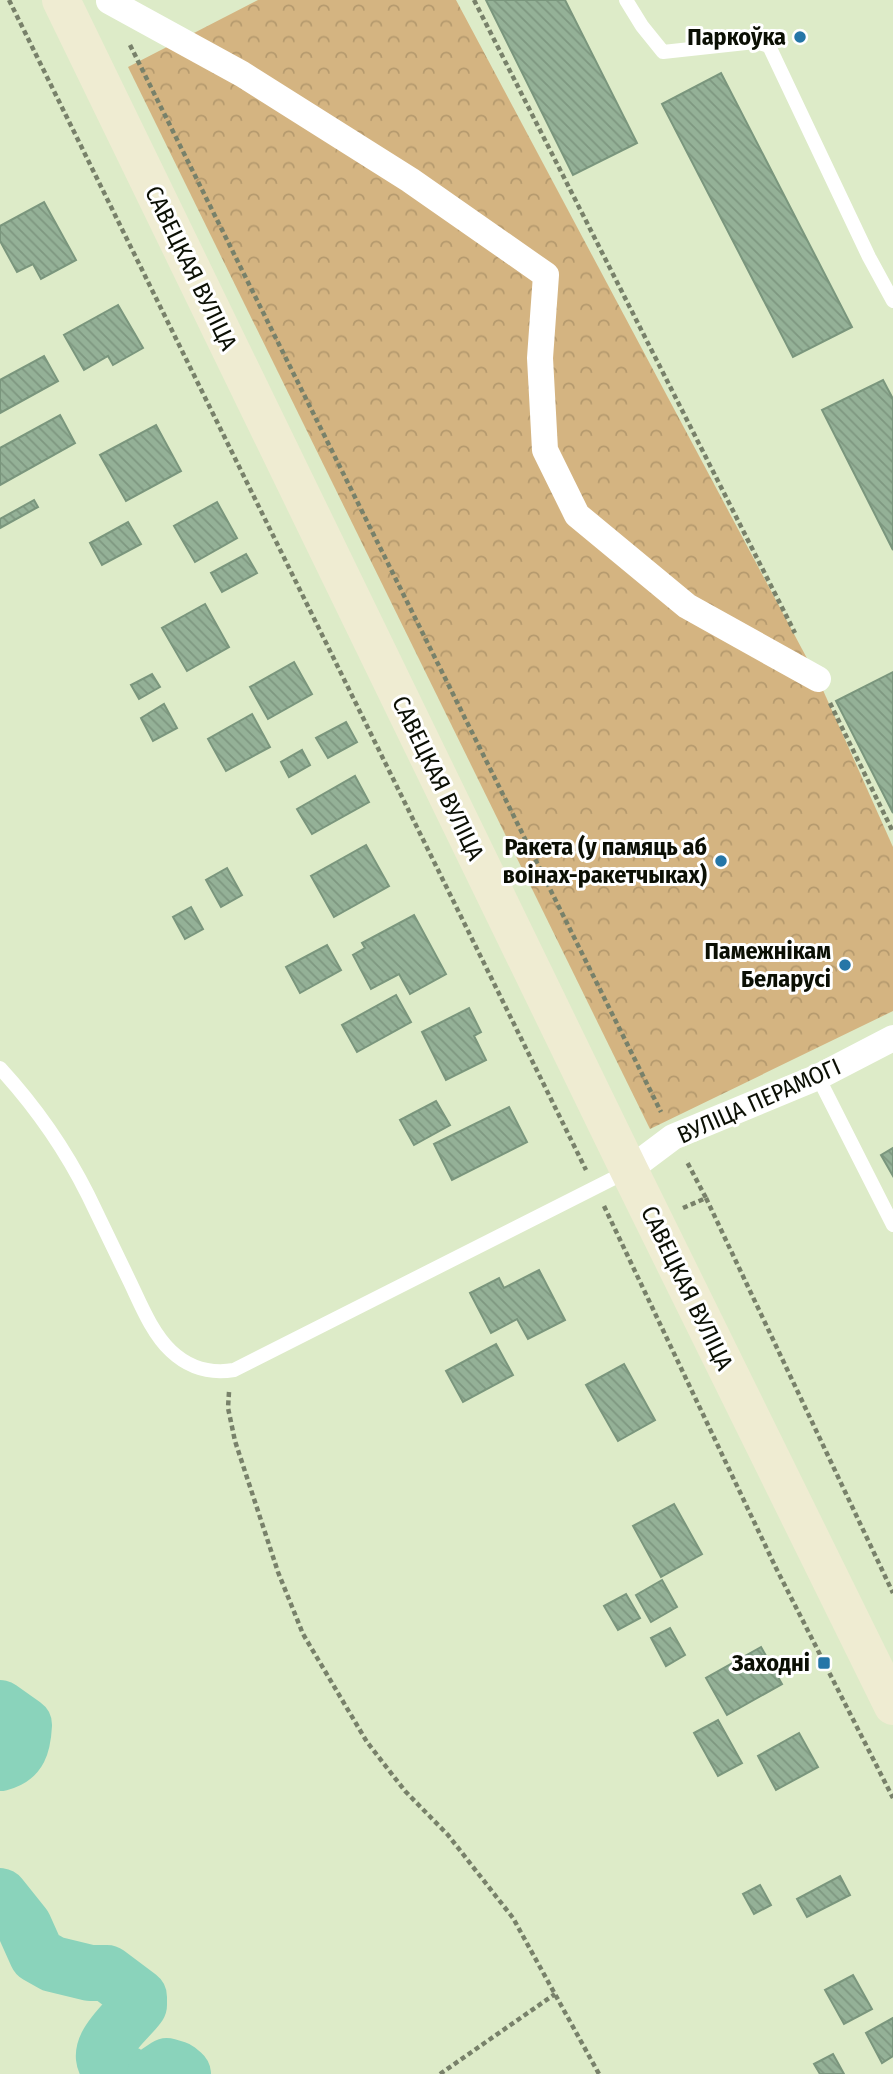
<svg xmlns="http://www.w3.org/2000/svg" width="893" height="2074" font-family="'Fira Sans Condensed',sans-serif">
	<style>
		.forest { fill: url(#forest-crowns) }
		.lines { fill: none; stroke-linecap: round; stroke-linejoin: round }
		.river { stroke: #8ad3bb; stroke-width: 56 }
		.building { fill: url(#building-back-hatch); stroke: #7a967d; stroke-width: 2 }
		.path { stroke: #78816a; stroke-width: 4.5; stroke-dasharray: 5 3.5; stroke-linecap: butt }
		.lane { stroke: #fff; stroke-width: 14 }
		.street { stroke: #fff; stroke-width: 26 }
		.secondary { stroke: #efecd2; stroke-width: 38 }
		.poi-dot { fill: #2576a7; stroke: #fff; stroke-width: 2.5 }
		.labels { text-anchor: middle; stroke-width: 6; stroke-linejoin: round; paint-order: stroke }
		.poi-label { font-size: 24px; font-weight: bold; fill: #0b0f04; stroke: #fff; text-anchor: end }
		.street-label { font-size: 24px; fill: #0b0f04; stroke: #fff }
	</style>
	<defs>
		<pattern id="forest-crowns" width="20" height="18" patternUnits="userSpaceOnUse" patternTransform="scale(1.75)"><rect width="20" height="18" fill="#d4b481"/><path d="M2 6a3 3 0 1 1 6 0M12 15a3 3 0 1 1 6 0" fill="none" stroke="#b59a6e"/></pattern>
		<pattern id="building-back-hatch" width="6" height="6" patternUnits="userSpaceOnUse" patternTransform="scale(1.75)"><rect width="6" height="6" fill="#94b197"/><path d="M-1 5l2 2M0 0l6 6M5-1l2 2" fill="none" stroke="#7e9780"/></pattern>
	</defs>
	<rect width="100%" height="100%" fill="#ddebc8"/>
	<polygon class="forest" points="258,0 456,0 818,679 893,847 893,1011 650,1129 128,67"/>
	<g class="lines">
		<g class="river">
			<path d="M0 1708 24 1725C23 1744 20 1758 0 1763"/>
			<path d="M0 1896 24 1926 37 1955 53 1964 90 1973H107L139 1997V2005C130 2019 87 2051 111 2069 115 2072 123 2073 127 2074"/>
			<polyline points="155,2074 167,2066 177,2069 183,2074"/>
		</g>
	</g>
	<g class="building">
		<polygon points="486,0 565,0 637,143 573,175"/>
		<polygon points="721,73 852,327 793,357 662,104"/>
		<polygon points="44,202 76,260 41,279 33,264 17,272 0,241 0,226"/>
		<polygon points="118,305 143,348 113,365 108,356 84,370 64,335"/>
		<polygon points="44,356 58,381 0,413 0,380"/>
		<polygon points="883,380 893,399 893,550 822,410"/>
		<polygon points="60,415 75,443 0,485 0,448"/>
		<polygon points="156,425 181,471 126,501 100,455"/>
		<polygon points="34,500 38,507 0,528 0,519"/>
		<polygon points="217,502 237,538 195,562 174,526"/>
		<polygon points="128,522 141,544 102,565 90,543"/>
		<polygon points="246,554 257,573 222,592 211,573"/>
		<polygon points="205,604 229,647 187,671 162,628"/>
		<polygon points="294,662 312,694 268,719 250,687"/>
		<polygon points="893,672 893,813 836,701"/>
		<polygon points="152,674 160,687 139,699 131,685"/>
		<polygon points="164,704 177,728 153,741 141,718"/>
		<polygon points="252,714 270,747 226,771 208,739"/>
		<polygon points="346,722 357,742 328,758 316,738"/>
		<polygon points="302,750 310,765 289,777 281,762"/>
		<polygon points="355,776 369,802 312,834 297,809"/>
		<polygon points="366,845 389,886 334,917 311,876"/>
		<polygon points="227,868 242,895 221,907 206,880"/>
		<polygon points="191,907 203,929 185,939 173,917"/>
		<polygon points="414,915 446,974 410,994 399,974 371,989 353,955 365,948 362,943"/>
		<polygon points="327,945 341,970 300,993 286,967"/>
		<polygon points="396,995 411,1022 357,1052 342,1025"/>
		<polygon points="469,1008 481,1032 474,1036 486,1060 446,1080 422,1032"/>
		<polygon points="436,1101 450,1125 414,1145 400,1120"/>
		<polygon points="509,1107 527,1142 452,1180 434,1144"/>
		<polygon points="893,1148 893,1176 881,1155"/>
		<polygon points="539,1270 565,1320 528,1339 517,1319 491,1333 470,1293 499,1278 504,1288"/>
		<polygon points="496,1344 513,1375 463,1402 446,1371"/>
		<polygon points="624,1364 655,1420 618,1441 586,1385"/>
		<polygon points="674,1504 702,1554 661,1577 633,1526"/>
		<polygon points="662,1580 677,1607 651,1622 636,1595"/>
		<polygon points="626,1594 640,1618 618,1630 604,1606"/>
		<polygon points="670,1628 685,1655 666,1666 651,1638"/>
		<polygon points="761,1647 782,1684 727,1715 706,1678"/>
		<polygon points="718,1720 742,1763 718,1776 694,1733"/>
		<polygon points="799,1733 818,1767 776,1790 758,1756"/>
		<polygon points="840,1876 850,1895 807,1917 797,1899"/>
		<polygon points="760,1885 771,1905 754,1914 743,1894"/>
		<polygon points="853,1975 872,2009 844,2024 825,1990"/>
		<polygon points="893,2018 893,2056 882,2063 866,2033"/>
		<polygon points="833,2054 844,2074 820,2074 814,2064"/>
	</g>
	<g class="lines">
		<g class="path">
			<polyline points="9,0 586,1170"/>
			<polyline points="474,0 795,633"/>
			<polyline points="130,45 661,1112"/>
			<polyline points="830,703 893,832"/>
			<polyline points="706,1198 893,1593"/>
			<polyline points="604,1206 776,1568 893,1798"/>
			<polyline points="683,1208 706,1198 686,1160"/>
			<polyline points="229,1392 228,1408 235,1441 278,1572 303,1634 367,1742 405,1791 448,1835 513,1918 599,2074"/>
			<polyline points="440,2074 555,1994"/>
		</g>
		<g class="lane">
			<polyline points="626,0 642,26 663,52 755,42 769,46 869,257 893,301"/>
			<path d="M0 1068C34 1105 65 1149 88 1195 102 1224 116 1253 130 1282 141 1305 152 1333 171 1351 189 1368 210 1374 234 1370L628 1171"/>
			<polyline points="818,1077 893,1225"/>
		</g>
		<g class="street">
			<polyline points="109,1 242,74 410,180 546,275 540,358 545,450 577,515 687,606 818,679"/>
			<polyline points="629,1170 673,1137 818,1077 893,1038"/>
		</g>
		<polyline class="secondary" points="61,0 629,1170 893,1706"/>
	</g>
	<g class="poi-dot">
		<circle cx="800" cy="37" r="7"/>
		<circle cx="721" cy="861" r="7"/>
		<circle cx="845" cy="965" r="7"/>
		<rect x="817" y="1656" width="14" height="14" rx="3.5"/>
	</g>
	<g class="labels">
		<g class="poi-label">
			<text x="786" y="45">Паркоўка</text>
			<text x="707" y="855">Ракета (у памяць аб<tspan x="707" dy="28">воінах-ракетчыках)</tspan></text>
			<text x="831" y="959">Памежнікам<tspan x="831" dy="28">Беларусі</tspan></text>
			<text x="810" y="1671">Заходні</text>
		</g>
		<g class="street-label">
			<text transform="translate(191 268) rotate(64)" y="8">САВЕЦКАЯ ВУЛІЦА</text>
			<text transform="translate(438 778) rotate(64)" y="8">САВЕЦКАЯ ВУЛІЦА</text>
			<text transform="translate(759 1101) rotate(-24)" y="8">ВУЛІЦА ПЕРАМОГІ</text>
			<text transform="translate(687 1288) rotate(64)" y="8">САВЕЦКАЯ ВУЛІЦА</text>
		</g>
	</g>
</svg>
